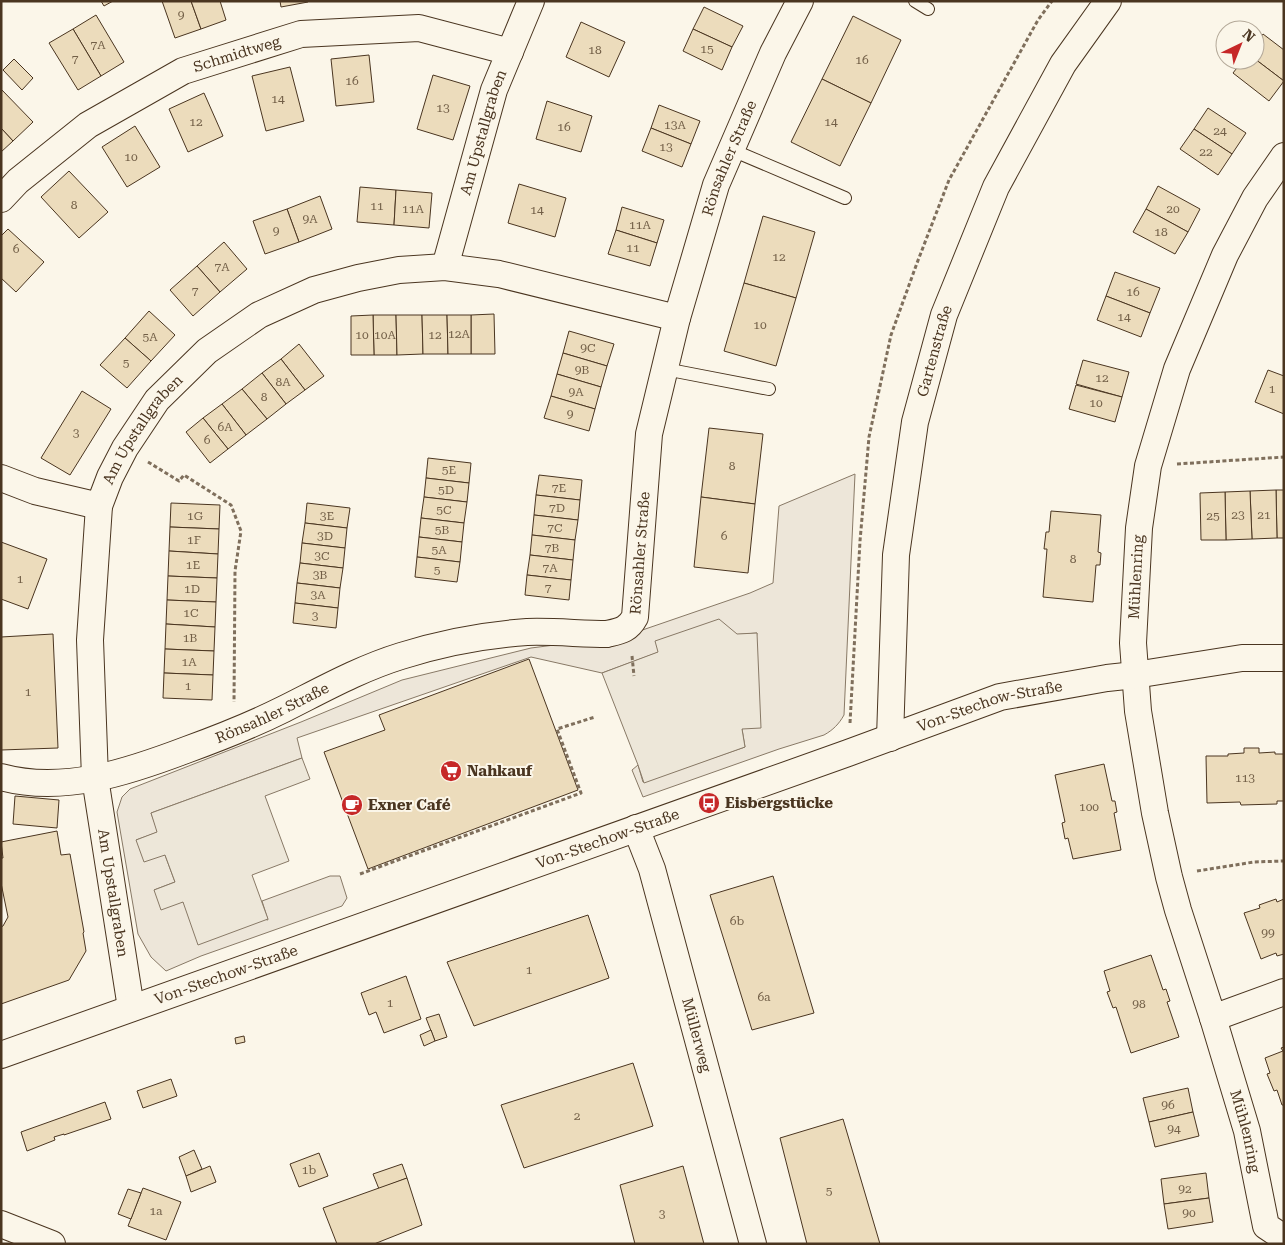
<svg xmlns="http://www.w3.org/2000/svg" width="1285" height="1245" font-family="'Roboto Serif',serif">
	<style>
		.green { fill: #ede6d9; stroke: #887966 }
		.parking { fill: #ede7d9; stroke: #887966 }
		.building { fill: #ecdcbc; stroke: #4a3520 }
		.lines { fill: none; stroke-linecap: round; stroke-linejoin: round }
		.service-casing { stroke: #4a3520; stroke-width: 14 }
		.minor-casing { stroke: #4a3520; stroke-width: 28 }
		.path { stroke: #7f6f5c; stroke-width: 3; stroke-dasharray: 4 2.5; stroke-linecap: butt }
		.service { stroke: #fbf6e9; stroke-width: 12 }
		.minor { stroke: #fbf6e9; stroke-width: 26 }
		.labels { text-anchor: middle; stroke-width: 4; stroke-linejoin: round; paint-order: stroke }
		.number-label { font-size: 12px; fill: #725f47 }
		.street-label { font-size: 15px; fill: #4a3520; stroke: #fbf6e9 }
		.poi-label { font-size: 15px; font-weight: bold; fill: #4a3520; stroke: #fbf6e9; text-anchor: start }
	</style>
	<rect width="100%" height="100%" fill="#fbf6e9"/>
	<path class="green" d="M855 474 844 715C839 724 833 730 824 735L779 749 643 797 632 770 638 765 643 782 745 747 742 729 757 633 656 641 659 652 602 673 531 657 297 738 302 758 151 813 158 832 136 840 165 855 175 882 154 890 183 902 268 920 262 901 330 876H340L347 898 342 906 201 956 166 971 151 957 138 934 117 812 122 797 130 789 301 722 402 680 531 648 625 636 750 593 773 583 779 506Z"/>
	<g class="parking">
		<polygon points="719,619 737,634 757,633 761,728 742,729 745,747 644,783 638,765 602,673 658,652 655,641"/>
		<polygon points="302,758 310,779 265,796 289,861 252,875 268,919 198,945 183,902 161,910 154,890 175,882 165,855 144,862 136,840 157,832 151,813"/>
	</g>
	<g class="building">
		<polygon points="101,1 113,1 104,6"/>
		<polygon points="162,1 191,1 201,29 175,38"/>
		<polygon points="191,1 220,1 226,20 201,29"/>
		<polygon points="280,1 308,1 308,2 281,7"/>
		<polygon points="704,7 743,26 732,47 693,29"/>
		<polygon points="96,15 124,62 101,76 73,29"/>
		<polygon points="853,16 901,40 871,103 822,79"/>
		<polygon points="581,22 625,42 609,77 566,57"/>
		<polygon points="73,29 101,76 78,90 49,43"/>
		<polygon points="693,29 732,47 722,70 683,51"/>
		<polygon points="1263,34 1284,50 1284,81 1255,59 1255,45"/>
		<polygon points="369,55 374,102 336,106 331,59"/>
		<polygon points="14,59 33,78 22,90 3,70"/>
		<polygon points="1255,59 1284,81 1269,101 1233,73 1243,60"/>
		<polygon points="290,67 304,121 266,131 252,76"/>
		<polygon points="433,75 470,86 453,140 417,129"/>
		<polygon points="822,79 871,103 840,166 791,142"/>
		<polygon points="1,89 33,122 13,141 1,128"/>
		<polygon points="204,93 223,136 188,152 169,109"/>
		<polygon points="547,101 592,116 581,152 536,139"/>
		<polygon points="659,105 700,121 691,144 651,128"/>
		<polygon points="1208,108 1246,133 1232,154 1194,129"/>
		<polygon points="135,126 160,167 127,187 102,147"/>
		<polygon points="1,128 13,141 1,152"/>
		<polygon points="651,128 691,144 682,167 642,151"/>
		<polygon points="1194,129 1232,154 1218,175 1180,149"/>
		<polygon points="69,171 108,212 79,238 41,197"/>
		<polygon points="519,184 566,198 555,237 508,223"/>
		<polygon points="1158,186 1200,209 1188,232 1146,209"/>
		<polygon points="360,187 396,190 394,225 357,222"/>
		<polygon points="396,190 432,193 429,228 394,225"/>
		<polygon points="320,196 332,229 299,242 287,209"/>
		<polygon points="622,207 664,220 657,243 616,230"/>
		<polygon points="287,209 299,242 265,254 253,221"/>
		<polygon points="1146,209 1188,232 1175,254 1133,232"/>
		<polygon points="763,216 815,232 796,298 744,283"/>
		<polygon points="8,229 44,262 16,292 1,278 1,236"/>
		<polygon points="616,230 657,243 650,266 608,254"/>
		<polygon points="224,242 247,269 220,292 197,266"/>
		<polygon points="197,266 220,292 193,316 170,290"/>
		<polygon points="1115,272 1160,288 1150,313 1106,296"/>
		<polygon points="744,283 796,298 776,366 724,351"/>
		<polygon points="1106,296 1150,313 1141,337 1097,320"/>
		<polygon points="149,311 175,335 151,361 125,338"/>
		<polygon points="494,314 495,354 471,354 471,315"/>
		<polygon points="373,315 396,315 397,355 374,355"/>
		<polygon points="373,315 374,355 351,355 351,316"/>
		<polygon points="396,315 422,315 423,354 397,355"/>
		<polygon points="422,315 447,315 448,354 423,354"/>
		<polygon points="447,315 471,315 471,354 448,354"/>
		<polygon points="569,331 614,344 607,366 563,353"/>
		<polygon points="125,338 151,361 127,388 100,365"/>
		<polygon points="299,344 324,376 305,390 281,359"/>
		<polygon points="563,353 607,366 601,387 557,374"/>
		<polygon points="281,359 305,390 286,404 262,373"/>
		<polygon points="1083,360 1129,372 1122,397 1076,384"/>
		<polygon points="1268,370 1284,376 1284,414 1255,402"/>
		<polygon points="262,373 286,404 267,419 242,389"/>
		<polygon points="557,374 601,387 595,409 551,396"/>
		<polygon points="1076,385 1122,397 1115,422 1069,409"/>
		<polygon points="242,389 267,419 246,435 222,404"/>
		<polygon points="82,391 111,409 70,475 41,458"/>
		<polygon points="551,396 595,409 589,431 544,418"/>
		<polygon points="222,404 246,435 228,449 203,418"/>
		<polygon points="203,418 228,449 210,463 186,432"/>
		<polygon points="709,428 763,434 755,504 701,497"/>
		<polygon points="428,458 471,463 469,483 426,478"/>
		<polygon points="539,475 582,480 580,500 536,495"/>
		<polygon points="426,478 469,483 467,502 424,497"/>
		<polygon points="1276,490 1284,490 1284,538 1277,538"/>
		<polygon points="1276,490 1277,538 1252,539 1250,491"/>
		<polygon points="1250,491 1252,539 1226,540 1225,492"/>
		<polygon points="1225,492 1226,540 1201,540 1200,493"/>
		<polygon points="536,495 580,500 578,520 534,515"/>
		<polygon points="424,497 467,502 464,523 421,518"/>
		<polygon points="701,497 755,504 748,573 694,567"/>
		<polygon points="171,503 220,505 219,529 170,527"/>
		<polygon points="307,503 350,508 347,528 305,523"/>
		<polygon points="1051,511 1101,515 1098,552 1101,553 1100,565 1096,565 1093,602 1043,597 1047,549 1044,549 1046,532 1049,532"/>
		<polygon points="534,515 578,520 575,540 532,535"/>
		<polygon points="421,518 464,523 462,542 419,537"/>
		<polygon points="305,523 347,528 345,548 302,543"/>
		<polygon points="170,527 219,529 218,554 169,551"/>
		<polygon points="532,535 575,540 573,560 530,555"/>
		<polygon points="419,537 462,542 460,562 417,557"/>
		<polygon points="1,542 47,559 28,609 1,599"/>
		<polygon points="302,543 345,548 343,568 300,563"/>
		<polygon points="169,551 218,554 217,578 168,576"/>
		<polygon points="530,555 573,560 571,580 527,575"/>
		<polygon points="417,557 460,562 457,582 415,577"/>
		<polygon points="300,563 343,568 340,588 297,583"/>
		<polygon points="527,575 571,580 569,600 525,595"/>
		<polygon points="168,576 217,578 216,602 167,600"/>
		<polygon points="297,583 340,588 338,608 295,603"/>
		<polygon points="167,600 216,602 215,627 166,624"/>
		<polygon points="295,603 338,608 336,628 293,623"/>
		<polygon points="166,624 215,627 214,651 165,649"/>
		<polygon points="53,634 58,748 1,750 1,637"/>
		<polygon points="165,649 214,651 213,675 164,673"/>
		<polygon points="529,659 578,790 368,869 324,752 385,730 379,715"/>
		<polygon points="164,673 213,675 212,700 163,698"/>
		<polygon points="1244,748 1259,748 1259,753 1275,752 1275,754 1284,754 1284,801 1277,801 1277,804 1241,805 1240,802 1207,803 1206,756 1228,756 1228,754 1244,753"/>
		<polygon points="1104,764 1112,801 1115,801 1117,812 1114,813 1121,850 1073,859 1068,838 1065,839 1062,823 1065,822 1055,775"/>
		<polygon points="15,796 59,800 57,828 13,824"/>
		<polygon points="57,831 61,855 70,854 84,932 83,933 86,951 69,980 1,1004 1,927 3,926 8,917 1,883 1,858 3,858 1,842"/>
		<polygon points="773,876 814,1013 752,1030 710,895"/>
		<polygon points="1276,899 1277,902 1284,899 1284,954 1277,956 1276,953 1261,959 1244,913 1260,908 1259,905"/>
		<polygon points="588,915 609,978 474,1026 447,962"/>
		<polygon points="1151,955 1163,990 1166,989 1170,1001 1167,1002 1179,1037 1131,1053 1116,1007 1113,1008 1107,992 1110,991 1104,971"/>
		<polygon points="406,976 421,1019 384,1033 376,1012 369,1015 361,993"/>
		<polygon points="439,1014 447,1037 435,1041 426,1018"/>
		<polygon points="431,1030 435,1041 424,1046 420,1035"/>
		<polygon points="244,1036 245,1042 236,1044 235,1038"/>
		<polygon points="1284,1047 1284,1105 1282,1105 1277,1090 1274,1091 1267,1074 1270,1073 1265,1058 1283,1051 1281,1048"/>
		<polygon points="633,1063 653,1126 524,1168 501,1105"/>
		<polygon points="171,1079 177,1096 143,1108 137,1091"/>
		<polygon points="1188,1088 1193,1112 1149,1122 1143,1098"/>
		<polygon points="105,1102 111,1119 64,1135 64,1134 54,1137 55,1140 27,1151 21,1132"/>
		<polygon points="1193,1112 1199,1136 1155,1147 1149,1122"/>
		<polygon points="843,1119 880,1244 807,1244 780,1138"/>
		<polygon points="194,1150 202,1169 186,1176 179,1157"/>
		<polygon points="319,1153 328,1176 299,1187 290,1164"/>
		<polygon points="402,1164 407,1178 379,1189 373,1174"/>
		<polygon points="210,1166 216,1182 191,1192 186,1176"/>
		<polygon points="683,1166 704,1244 635,1244 620,1185"/>
		<polygon points="1206,1173 1209,1198 1164,1204 1161,1179"/>
		<polygon points="407,1178 422,1225 374,1244 337,1244 323,1208"/>
		<polygon points="143,1188 181,1202 166,1240 128,1226"/>
		<polygon points="128,1189 141,1193 131,1219 118,1214"/>
		<polygon points="1209,1198 1213,1222 1168,1229 1164,1204"/>
	</g>
	<g class="lines">
		<g class="service-casing">
			<g id="service">
				<polyline points="915,1 928,9"/>
				<polyline points="732,150 845,198"/>
				<polyline points="665,369 769,389"/>
			</g>
		</g>
		<g class="minor-casing">
			<g id="minor">
				<polyline points="1284,156 1255,198 1225,255 1177,369 1148,466 1139,528 1133,643 1138,711 1155,813 1169,877 1178,910 1213,1018 1284,992"/>
				<path id="s1" d="M1 199 18 181 88 125 183 71 301 34 419 28 510 52"/>
				<path id="s2" d="M445 267 494 90 531 1"/>
				<polyline points="1,478 35,491 99,506"/>
				<path id="s3" d="M890 738 896 555 915 422 944 315 996 187 1063 64 1108 1"/>
				<path id="s4" d="M1 777C63 794 128 772 186 750 219 738 252 725 284 709 322 690 359 669 401 656 442 643 484 635 527 632 554 631 581 634 607 634 620 631 628 630 635 617L649 434 677 318 716 185 773 53 800 1"/>
				<path id="s5" d="M636 828 652 869 753 1244"/>
				<path id="s6" d="M131 1008 95 778 90 640 99 506 110 477 125 448 157 400 207 351 259 315 314 290 358 278 399 270 445 267 499 274 677 318"/>
				<path id="s7" d="M1213 1018 1247 1131 1266 1226 1284 1238"/>
				<path id="s8" d="M1 1055 848 753 1000 697 1107 678 1135 675 1242 658H1284"/>
				<polyline points="1,1224 52,1244"/>
			</g>
		</g>
		<g class="path">
			<polyline points="148,462 179,481 184,475 231,505 241,531 235,571 234,702"/>
			<polyline points="1177,464 1284,457"/>
			<polyline points="632,656 634,676"/>
			<polyline points="850,723 860,541 869,437 891,335 917,263 949,180 1038,20 1052,1"/>
			<polyline points="1197,871 1254,862 1284,861"/>
			<polyline points="360,874 581,793 557,729 595,717"/>
		</g>
		<use href="#service" class="service"/>
		<use href="#minor" class="minor"/>
	</g>
	<defs>
		<g id="supermarket-disc" transform="scale(1.125)"><circle r="9.5" fill="#c62828" stroke="#fbf6e9"/><path d="M-6-5.5h2.5l.6 2H6L4.5 2H-2.5L-4.4-4H-6ZM-1.5 3.2a1.3 1.3 0 1 0 .1 0ZM3 3.2a1.3 1.3 0 1 0 .1 0Z" fill="#fff"/></g>
		<g id="bus-disc" transform="scale(1.125)"><circle r="9.5" fill="#c62828" stroke="#fbf6e9"/><path d="M-5-6H5V4H4V6H2V4H-2V6H-4V4H-5ZM-3.5-4V0h7V-4ZM-3.5 1.2v1.5H-2V1.2ZM2 1.2v1.5H3.5V1.2Z" fill="#fff"/></g>
		<g id="cafe-disc" transform="scale(1.125)"><circle r="9.5" fill="#c62828" stroke="#fbf6e9"/><path d="M-5.5-4.5H6V0H3Q3 3.5 0 3.5H-2.5Q-5.5 3.5-5.5 0ZM3-3.2v2h1.7v-2ZM-6 4.5H4V6H-6Z" fill="#fff"/></g>
	</defs>
	<g fill-rule="evenodd">
		<use href="#supermarket-disc" x="451" y="771"/>
		<use href="#bus-disc" x="709" y="803"/>
		<use href="#cafe-disc" x="352" y="805"/>
	</g>
	<g class="labels">
		<g class="number-label">
			<text x="181" y="19">9</text>
			<text x="98" y="49">7A</text>
			<text x="707" y="53">15</text>
			<text x="595" y="54">18</text>
			<text x="75" y="63">7</text>
			<text x="862" y="64">16</text>
			<text x="352" y="85">16</text>
			<text x="278" y="103">14</text>
			<text x="443" y="112">13</text>
			<text x="196" y="126">12</text>
			<text x="831" y="126">14</text>
			<text x="675" y="129">13A</text>
			<text x="564" y="131">16</text>
			<text x="1220" y="135">24</text>
			<text x="666" y="151">13</text>
			<text x="1206" y="156">22</text>
			<text x="131" y="161">10</text>
			<text x="74" y="209">8</text>
			<text x="377" y="210">11</text>
			<text x="413" y="213">11A</text>
			<text x="1173" y="213">20</text>
			<text x="537" y="214">14</text>
			<text x="310" y="223">9A</text>
			<text x="640" y="229">11A</text>
			<text x="276" y="235">9</text>
			<text x="1161" y="236">18</text>
			<text x="633" y="252">11</text>
			<text x="16" y="253">6</text>
			<text x="779" y="261">12</text>
			<text x="222" y="271">7A</text>
			<text x="195" y="295">7</text>
			<text x="1133" y="296">16</text>
			<text x="1124" y="321">14</text>
			<text x="760" y="329">10</text>
			<text x="459" y="338">12A</text>
			<text x="362" y="339">10</text>
			<text x="385" y="339">10A</text>
			<text x="435" y="339">12</text>
			<text x="150" y="341">5A</text>
			<text x="588" y="352">9C</text>
			<text x="126" y="367">5</text>
			<text x="582" y="374">9B</text>
			<text x="1102" y="382">12</text>
			<text x="283" y="386">8A</text>
			<text x="1272" y="393">1</text>
			<text x="576" y="396">9A</text>
			<text x="264" y="401">8</text>
			<text x="1096" y="407">10</text>
			<text x="570" y="418">9</text>
			<text x="225" y="431">6A</text>
			<text x="76" y="437">3</text>
			<text x="207" y="444">6</text>
			<text x="732" y="470">8</text>
			<text x="449" y="474">5E</text>
			<text x="559" y="492">7E</text>
			<text x="446" y="494">5D</text>
			<text x="557" y="512">7D</text>
			<text x="444" y="514">5C</text>
			<text x="1238" y="519">23</text>
			<text x="1264" y="519">21</text>
			<text x="195" y="520">1G</text>
			<text x="327" y="520">3E</text>
			<text x="1213" y="520">25</text>
			<text x="555" y="532">7C</text>
			<text x="442" y="534">5B</text>
			<text x="325" y="540">3D</text>
			<text x="724" y="540">6</text>
			<text x="194" y="544">1F</text>
			<text x="552" y="552">7B</text>
			<text x="439" y="554">5A</text>
			<text x="322" y="560">3C</text>
			<text x="1073" y="563">8</text>
			<text x="193" y="569">1E</text>
			<text x="550" y="572">7A</text>
			<text x="437" y="574">5</text>
			<text x="320" y="579">3B</text>
			<text x="20" y="583">1</text>
			<text x="548" y="592">7</text>
			<text x="192" y="593">1D</text>
			<text x="318" y="599">3A</text>
			<text x="191" y="617">1C</text>
			<text x="315" y="620">3</text>
			<text x="190" y="642">1B</text>
			<text x="189" y="666">1A</text>
			<text x="188" y="690">1</text>
			<text x="28" y="696">1</text>
			<text x="1245" y="782">113</text>
			<text x="1089" y="811">100</text>
			<text x="737" y="925">6b</text>
			<text x="1268" y="937">99</text>
			<text x="529" y="974">1</text>
			<text x="764" y="1001">6a</text>
			<text x="390" y="1007">1</text>
			<text x="1139" y="1008">98</text>
			<text x="1168" y="1109">96</text>
			<text x="577" y="1120">2</text>
			<text x="1174" y="1133">94</text>
			<text x="309" y="1174">1b</text>
			<text x="1185" y="1193">92</text>
			<text x="829" y="1195">5</text>
			<text x="156" y="1215">1a</text>
			<text x="1189" y="1217">90</text>
			<text x="662" y="1218">3</text>
		</g>
		<g class="street-label">
			<text dy="5" stroke="none"><textPath href="#s1" startOffset="280">Schmidtweg</textPath></text>
			<text dy="5" stroke="none"><textPath href="#s2" startOffset="140">Am Upstallgraben</textPath></text>
			<text dy="5" stroke="none"><textPath href="#s4" startOffset="1139">Rönsahler Straße</textPath></text>
			<text dy="5" stroke="none"><textPath href="#s3" startOffset="391">Gartenstraße</textPath></text>
			<text dy="5" stroke="none"><textPath href="#s6" startOffset="594">Am Upstallgraben</textPath></text>
			<text dy="5" stroke="none"><textPath href="#s4" startOffset="732">Rönsahler Straße</textPath></text>
			<text transform="translate(1136 577) rotate(-87)" y="5">Mühlenring</text>
			<text dy="5" stroke="none"><textPath href="#s8" startOffset="1049">Von-Stechow-Straße</textPath></text>
			<text dy="5" stroke="none"><textPath href="#s4" startOffset="284">Rönsahler Straße</textPath></text>
			<text dy="5" stroke="none"><textPath href="#s8" startOffset="644">Von-Stechow-Straße</textPath></text>
			<text transform="translate(113 893) rotate(81)" y="5">Am Upstallgraben</text>
			<text dy="5" stroke="none"><textPath href="#s8" startOffset="239">Von-Stechow-Straße</textPath></text>
			<text dy="5" stroke="none"><textPath href="#s5" startOffset="216">Müllerweg</textPath></text>
			<text dy="5" stroke="none"><textPath href="#s7" startOffset="118">Mühlenring</textPath></text>
		</g>
		<g class="poi-label">
			<text x="467" y="776">Nahkauf</text>
			<text x="725" y="808">Eisbergstücke</text>
			<text x="368" y="810">Exner Café</text>
		</g>
	</g>
	<rect width="1285" height="1245" fill="none" stroke="#4a3520" stroke-width="5"/>
	<g transform="translate(1240 45) rotate(43)"><circle r="24" fill="#fbf6e9" stroke="#b4a999"/>
	<path d="M0-4L9 19L0 12L-9 19Z" fill="#c62828"/>
	<text y="-8" font-size="14" font-weight="bold" text-anchor="middle" fill="#4a3520">N</text>
	</g>
</svg>
